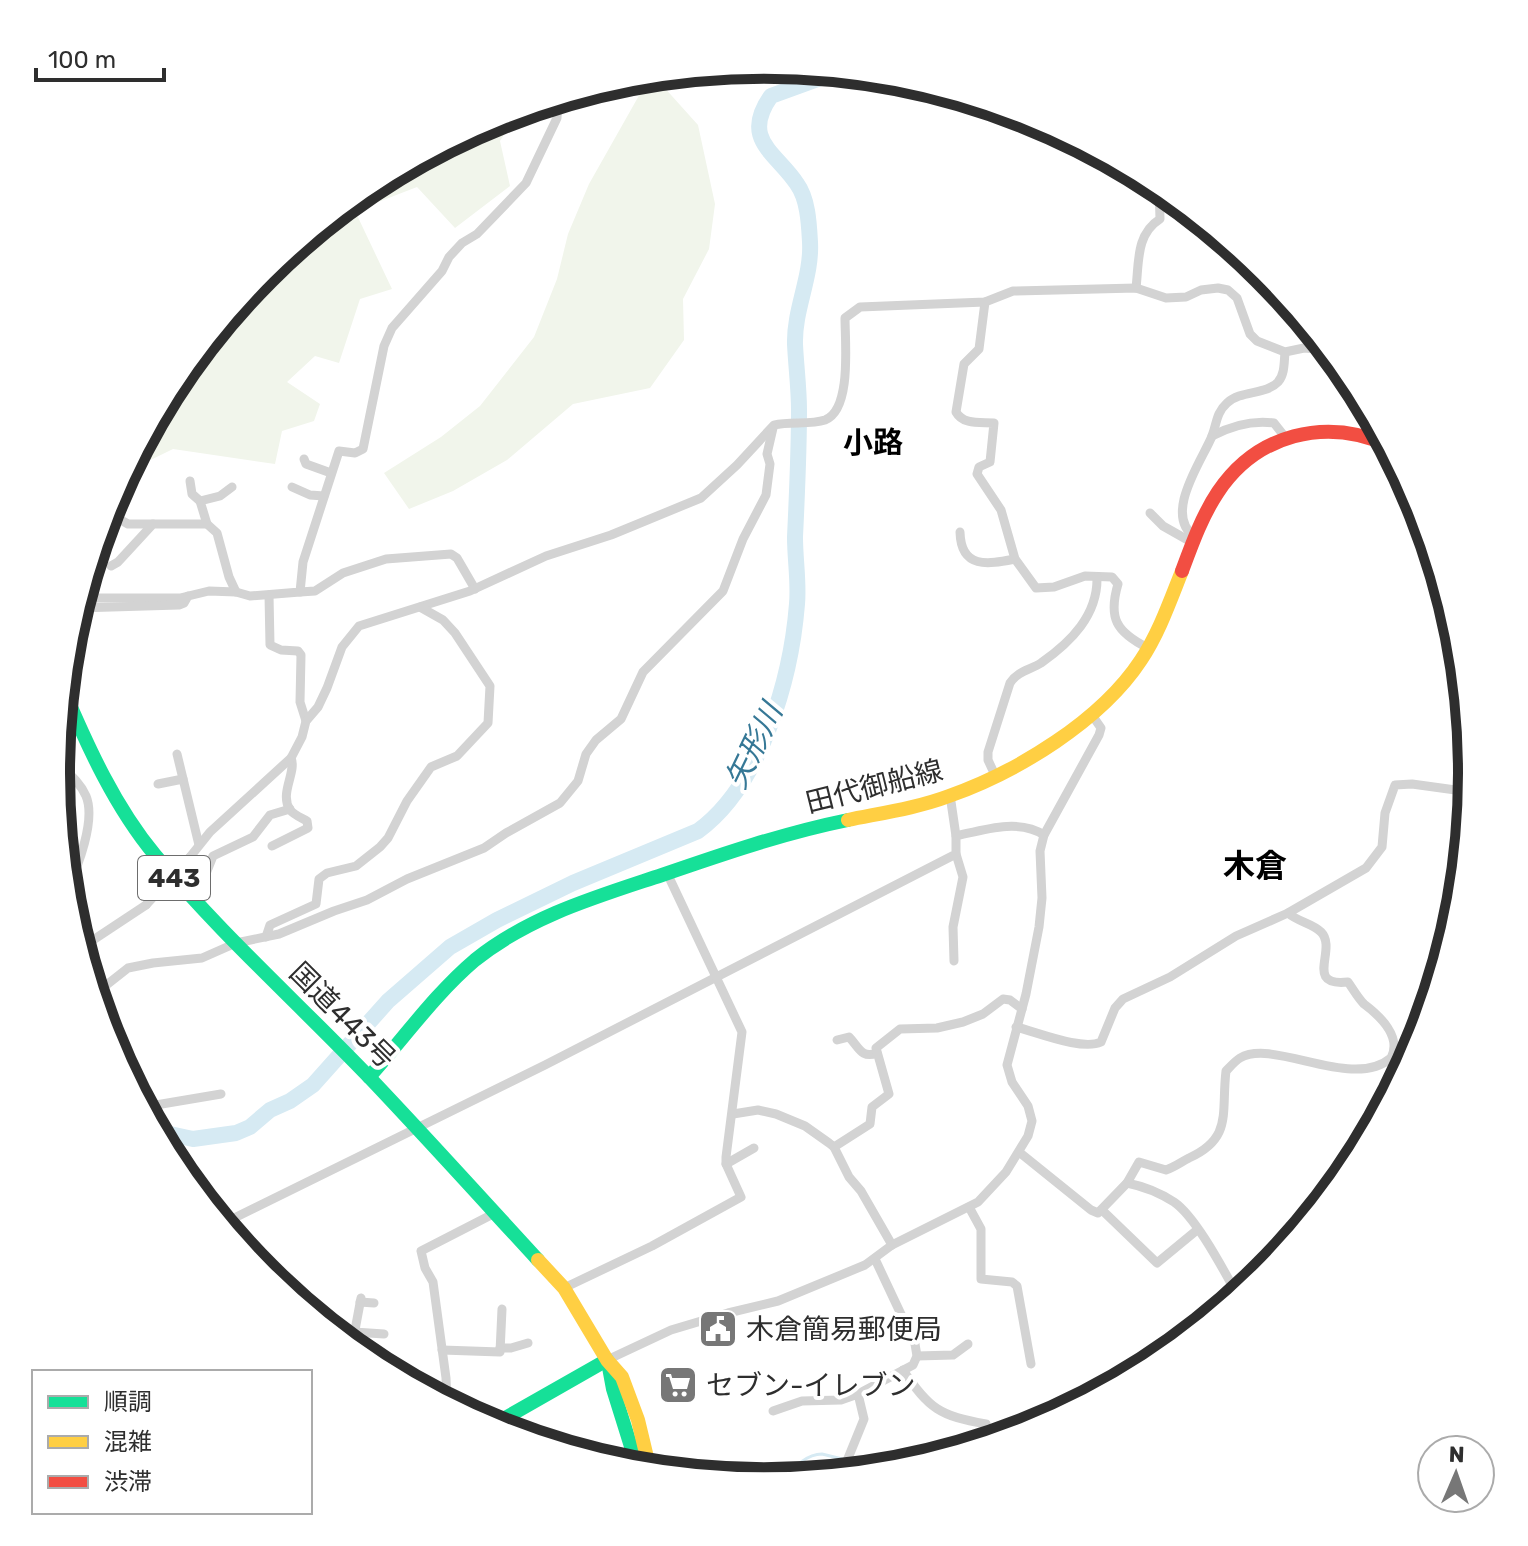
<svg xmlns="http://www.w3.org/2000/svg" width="1528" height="1546" font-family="Rubik,'Noto Sans JP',sans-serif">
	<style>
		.green { fill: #f1f5eb }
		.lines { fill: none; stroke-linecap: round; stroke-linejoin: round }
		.stream { stroke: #d6eaf3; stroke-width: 3 }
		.river { stroke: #d6eaf3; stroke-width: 16 }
		.street { stroke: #d3d3d3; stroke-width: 9 }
		.fast { stroke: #16e098; stroke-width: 14 }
		.slow { stroke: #ffcf43; stroke-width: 14 }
		.jam { stroke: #f24e42; stroke-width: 14 }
		.street-bridge { stroke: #d3d3d3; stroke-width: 9 }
		.labels { text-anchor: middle; stroke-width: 8; stroke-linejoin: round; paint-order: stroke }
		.shield { fill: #fff; stroke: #6d6d6d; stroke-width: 2 }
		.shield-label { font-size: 26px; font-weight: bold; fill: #2e2e2e }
		.street-label { font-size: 28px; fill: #2e2e2e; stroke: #fff }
		.poi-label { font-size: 28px; fill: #2e2e2e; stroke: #fff; text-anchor: start }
		.neighbourhood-label { font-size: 30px; font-weight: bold; fill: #000; stroke: #fff }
		.water-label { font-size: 30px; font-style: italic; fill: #367896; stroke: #fff }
		.quarter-label { font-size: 32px; font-weight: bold; fill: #000; stroke: #fff }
		.rim { fill: none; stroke: #2e2e2e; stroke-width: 10 }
	</style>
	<rect width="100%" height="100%" fill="#fff"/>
	<g class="green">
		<polygon points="650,76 654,76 698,125 715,204 709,249 683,299 684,340 650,388 573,404 507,460 453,491 409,509 384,473 441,437 480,406 534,337 557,279 568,234 589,184"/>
		<polygon points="519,111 500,141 510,186 455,228 417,187 355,211 392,289 360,299 339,363 315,356 287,382 320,404 314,421 282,431 275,464 173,449 126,472 176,379 264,272 371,184 493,119"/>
	</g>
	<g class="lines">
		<path class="stream" d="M787 1479C792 1466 809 1454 822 1454L883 1469"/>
		<path class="river" d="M156 1131 193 1139 236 1133 250 1127 270 1110 290 1101 313 1085 388 1001 450 947 497 920 573 883 698 831C761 785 791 679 797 604 799 582 795 560 795 537 797 495 799 453 799 410 799 388 796 366 795 344 794 309 812 277 810 242 809 224 808 199 797 184 777 153 740 140 771 96L837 72"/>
		<g class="street">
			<path d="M1136 288C1139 262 1136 234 1160 219L1159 186"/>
			<path d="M985 302 979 349 964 364 956 412C963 425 980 422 994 423L990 462 979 467 977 474 1001 510 1015 559 1036 588 1054 587 1085 576 1112 577 1118 584C1108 618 1116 632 1148 648"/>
			<path d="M1212 436C1231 426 1252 420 1274 423L1285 437"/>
			<polyline points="304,459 306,464 331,473"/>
			<polyline points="190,481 192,494 200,501"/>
			<polyline points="292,487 310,495 324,496"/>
			<polyline points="1150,513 1163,526 1193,543"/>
			<polyline points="119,519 128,524 153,524"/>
			<polyline points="207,524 200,501 220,496 232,487"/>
			<path d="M960 532C961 570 989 564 1015 559"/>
			<path d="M1195 537C1162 515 1203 459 1212 436 1217 423 1216 413 1227 403 1241 390 1266 395 1278 382 1285 374 1284 362 1285 352"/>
			<polyline points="111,566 118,562 153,524 207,524 217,533 229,577 236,592"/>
			<polyline points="300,592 315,591 343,573 386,559 451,554 457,558 475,589"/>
			<polyline points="269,595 270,645 281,650 298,651 301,655 300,702 306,721"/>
			<polyline points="81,598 180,598 209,591 236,592 250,596 300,592 303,562 339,451 355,453 363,449 384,346 392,328 442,271 449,257 462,243 477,234 526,183 557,118 558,99"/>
			<polyline points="78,608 179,605 184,603 188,596"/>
			<polyline points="177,754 199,845"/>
			<path d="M57 762C67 772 80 782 86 796 96 820 78 867 67 889"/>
			<path d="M995 775 988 760V752L1010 683C1018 671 1030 670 1041 663 1071 642 1098 615 1097 577"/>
			<polyline points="158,784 183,779"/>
			<path d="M956 836C983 830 1019 818 1044 835"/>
			<path d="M272 846 308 828 307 821C302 818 294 815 290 810 279 793 297 772 291 758"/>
			<path d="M190 857 210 832 291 758 302 737 306 721 318 707 327 688 342 647 359 626 470 591 546 556 611 535 701 498 737 465 774 425C790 421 810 425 825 420 852 410 845 342 845 318L860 307 985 302 1013 291 1136 288 1166 298 1186 297 1201 290 1218 288 1228 290 1237 298 1250 334 1257 341 1285 352 1304 348 1329 350"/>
			<polyline points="186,891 205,876 213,856 253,837 270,815 290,809"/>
			<polyline points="266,937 270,925 316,904 319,879 327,873 356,866 380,847 388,838 407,801 431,767 457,756 488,723 490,686 455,633 443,620 420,607"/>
			<polyline points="81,948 146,905"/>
			<polyline points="954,961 953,927 963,877 956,854"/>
			<polyline points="95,994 128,968 153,963 202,958 236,943 279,934 334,911 367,900 407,879 484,848 506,833 560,803 578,781 586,754 596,740 621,719 643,672 723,591 743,539 766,495 770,464 767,454 773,428"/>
			<path d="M1016 1027C1037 1032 1082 1051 1101 1042L1115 1008 1123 999 1170 977 1236 936 1288 913 1366 868 1382 847 1385 813 1395 785 1412 784 1470 792"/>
			<path d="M837 1040 849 1037C859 1047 861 1059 877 1053"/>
			<polyline points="144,1107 221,1094"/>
			<polyline points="733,1114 758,1110 776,1114 805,1126 829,1143 834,1147 849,1177 861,1191 892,1245"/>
			<polyline points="834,1147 870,1124 872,1107 889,1094 876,1048 900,1029 937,1028 963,1022 983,1014 1003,999 1010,1000 1022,1009"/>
			<polyline points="166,1149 179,1154 202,1199"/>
			<path d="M1019 1152 1091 1210 1098 1213 1127 1183 1139 1162 1166 1170C1175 1167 1181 1162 1189 1158 1233 1138 1221 1113 1226 1071 1230 1067 1235 1061 1240 1058 1274 1038 1352 1091 1391 1058 1402 1037 1380 1016 1364 1004 1358 998 1353 989 1348 982 1303 987 1338 949 1321 932 1312 923 1298 922 1288 913"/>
			<polyline points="726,1164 754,1148"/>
			<path d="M1127 1183C1142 1186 1160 1193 1174 1202 1196 1217 1224 1271 1238 1296"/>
			<polyline points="969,1207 981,1229 981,1279 1012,1282 1017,1286 1031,1364"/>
			<polyline points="1103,1211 1157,1263 1197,1230"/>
			<polyline points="222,1224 545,1065 956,854 956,836 950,795"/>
			<polyline points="564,1288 652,1246 741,1197 726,1164 726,1157 742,1032 667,873"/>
			<polyline points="360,1302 374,1303"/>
			<polyline points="354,1332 384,1334"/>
			<polyline points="352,1346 361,1298"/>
			<polyline points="500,1348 511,1348 528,1343"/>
			<polyline points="442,1350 500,1352 502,1309"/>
			<polyline points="917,1356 953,1355 968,1344"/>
			<polyline points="607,1360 671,1330 728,1313 778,1301 865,1265 892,1245 978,1202 1006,1172 1028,1136 1032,1121 1028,1106 1012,1082 1007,1065 1026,994 1039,927 1042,898 1040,851 1044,835 1099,735 1101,728 1092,715"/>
			<path d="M903 1370C929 1409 940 1416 986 1424L984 1438 993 1440"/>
			<polyline points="435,1396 462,1410"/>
			<polyline points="447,1401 446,1378 433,1282 425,1268 421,1251 495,1213"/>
			<polyline points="773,1411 802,1401 841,1400 858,1394"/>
			<polyline points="843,1472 858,1472"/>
			<polyline points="842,1473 864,1419 858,1394 913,1365 917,1356 915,1344 875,1259"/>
		</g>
		<g class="fast">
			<path d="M64 691C88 747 115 807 155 855 221 934 298 1003 369 1077 426 1137 482 1199 538 1260"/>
			<path d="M369 1077C404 1038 435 994 475 960 530 916 596 897 662 875 723 854 784 833 848 820"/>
			<polyline points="608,1362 613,1389 638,1469"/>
			<polyline points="491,1426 607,1360"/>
		</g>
		<g class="slow">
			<path d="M848 820C882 813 917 808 949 796 1017 772 1101 721 1141 660 1159 633 1170 601 1182 571"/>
			<polyline points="538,1260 564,1288 607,1360 622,1377 638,1420 650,1470"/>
		</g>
		<path class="jam" d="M1182 571C1192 544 1202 516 1218 492 1257 434 1325 417 1388 445"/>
		<polyline class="street-bridge" points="146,905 190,857"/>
	</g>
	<defs>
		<g id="civic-square" transform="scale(2)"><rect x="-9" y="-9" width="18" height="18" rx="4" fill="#777" stroke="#fff"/><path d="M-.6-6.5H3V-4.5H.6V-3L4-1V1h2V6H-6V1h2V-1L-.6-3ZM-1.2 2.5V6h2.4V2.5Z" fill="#fff"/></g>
		<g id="supermarket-square" transform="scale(2)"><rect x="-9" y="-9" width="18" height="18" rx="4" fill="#777" stroke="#fff"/><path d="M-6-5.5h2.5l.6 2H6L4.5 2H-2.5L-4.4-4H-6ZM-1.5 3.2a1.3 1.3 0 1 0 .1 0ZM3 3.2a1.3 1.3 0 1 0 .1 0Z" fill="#fff"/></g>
	</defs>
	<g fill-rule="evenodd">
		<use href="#civic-square" x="718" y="1329"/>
		<use href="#supermarket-square" x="678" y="1385"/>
	</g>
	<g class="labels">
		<rect class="shield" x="138" y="856" width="72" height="44" rx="6"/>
		<g class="shield-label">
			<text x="174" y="887">443</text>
		</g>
		<g class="street-label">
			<text transform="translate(874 786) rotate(-14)" y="10">田代御船線</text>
			<text transform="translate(343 1015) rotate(45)" y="10">国道443号</text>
		</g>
		<g class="poi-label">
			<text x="746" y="1339">木倉簡易郵便局</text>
			<text x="706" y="1395">セブン-イレブン</text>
		</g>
		<g class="neighbourhood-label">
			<text x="873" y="453">小路</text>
		</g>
		<g class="water-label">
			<text transform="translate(754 746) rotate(-64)" y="10">矢形川</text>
		</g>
		<g class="quarter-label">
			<text x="1255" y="877">木倉</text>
		</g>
	</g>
	<path d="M0 0H1528V1546H0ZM70 773a694 694 0 1 1 1388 0a694 694 0 1 1-1388 0Z" fill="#fff" fill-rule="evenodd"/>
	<path class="rim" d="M70 773a694 694 0 1 1 1388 0a694 694 0 1 1-1388 0Z"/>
	<rect x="32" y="1370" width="280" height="144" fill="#ffffff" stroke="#ababab" stroke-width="2"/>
	<rect x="48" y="1396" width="40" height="12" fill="#16e098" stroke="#ababab" stroke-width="2"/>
	<text x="104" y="1410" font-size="24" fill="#2e2e2e">順調</text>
	<rect x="48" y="1436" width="40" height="12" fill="#ffcf43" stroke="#ababab" stroke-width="2"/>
	<text x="104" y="1450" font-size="24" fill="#2e2e2e">混雑</text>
	<rect x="48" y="1476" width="40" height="12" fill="#f24e42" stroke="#ababab" stroke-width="2"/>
	<text x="104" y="1490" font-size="24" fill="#2e2e2e">渋滞</text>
	<g transform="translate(1456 1474) rotate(2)"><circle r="38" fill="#ffffff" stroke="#ababab" stroke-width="2"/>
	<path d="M0-6L14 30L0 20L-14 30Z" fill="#777777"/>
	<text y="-12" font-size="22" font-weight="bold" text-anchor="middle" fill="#2e2e2e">N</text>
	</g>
	<path d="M36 68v12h128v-12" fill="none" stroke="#2e2e2e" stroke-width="4"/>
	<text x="48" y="68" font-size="24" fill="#2e2e2e" stroke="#ffffff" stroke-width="6" paint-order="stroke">100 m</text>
</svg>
